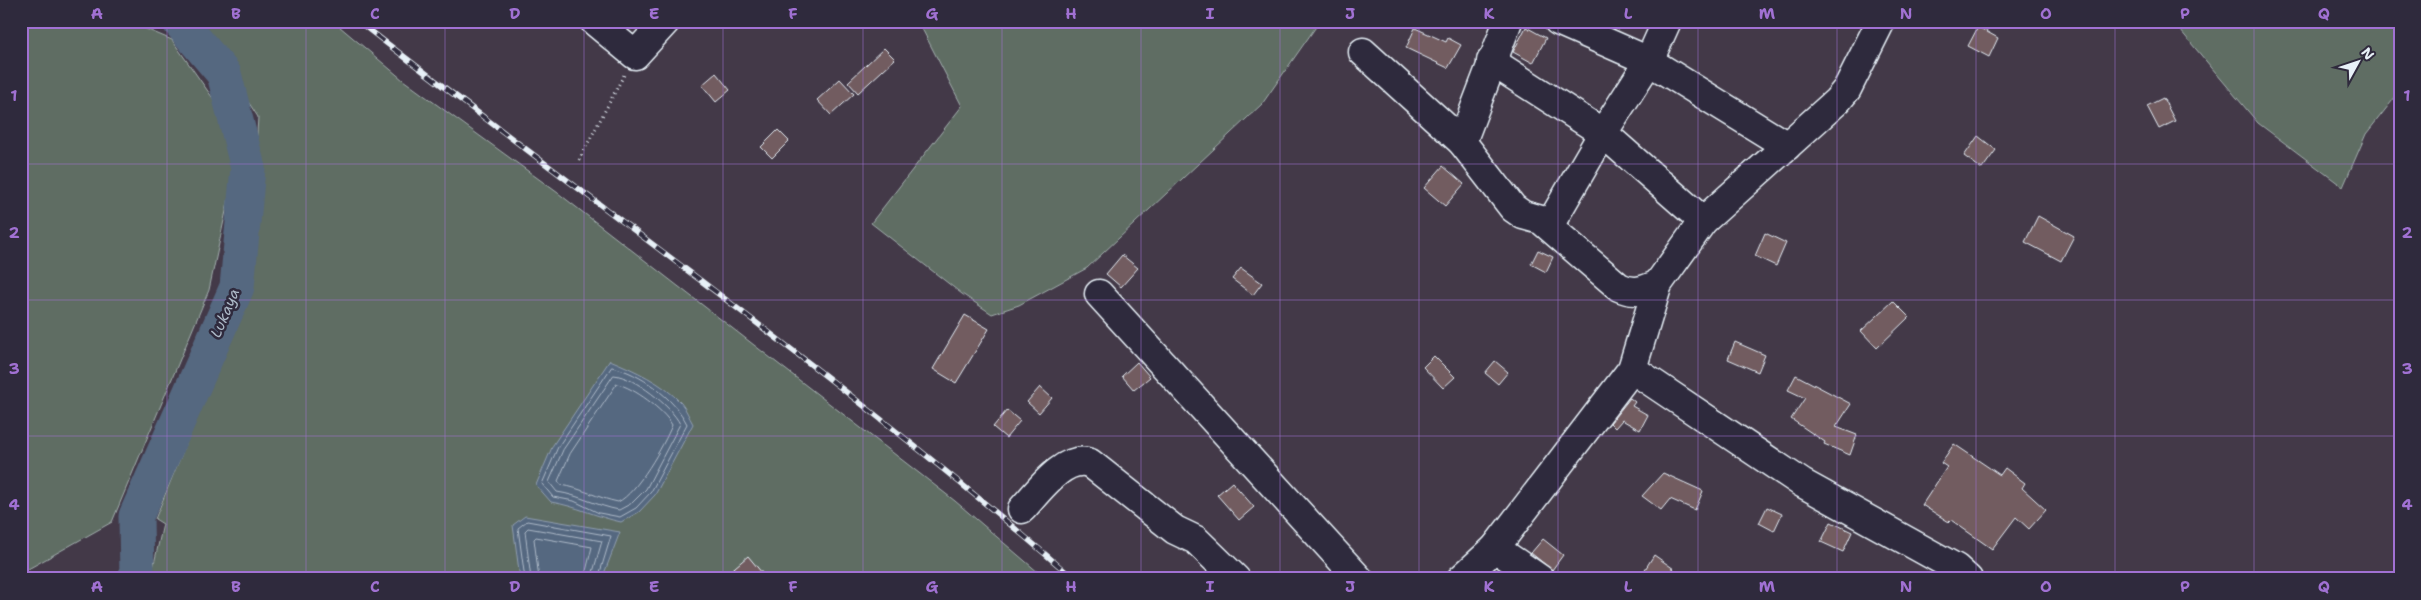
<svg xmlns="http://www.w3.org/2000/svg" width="2421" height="600" font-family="'Shantell Sans',sans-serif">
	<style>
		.green { fill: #5e6d64; stroke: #a3afae }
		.water { fill: #556780; stroke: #909eb0 }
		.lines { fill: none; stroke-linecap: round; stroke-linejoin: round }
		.shore { stroke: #adbac8; stroke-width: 1 }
		.river { stroke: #556780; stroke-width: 35 }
		.building { fill: #725b61; stroke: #e8f1f8 }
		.minor-casing { stroke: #e8f1f8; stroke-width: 31 }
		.path { stroke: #e8f1f8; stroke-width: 3; stroke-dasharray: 1 4; stroke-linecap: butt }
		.minor { stroke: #2f2a3d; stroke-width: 28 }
		.rail-casing { stroke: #e8f1f8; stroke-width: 5.5 }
		.rail { stroke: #2f2a3d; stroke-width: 4; stroke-dasharray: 11; stroke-linecap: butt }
		.grid { fill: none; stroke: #a171d3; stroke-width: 1; stroke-opacity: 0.55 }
		.labels { text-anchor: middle; stroke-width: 5; stroke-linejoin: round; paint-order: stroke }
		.water-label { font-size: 15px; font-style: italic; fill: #adbac8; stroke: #2f2a3d }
		.neatline { fill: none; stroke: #a171d3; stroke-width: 2 }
		.grid-label { font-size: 16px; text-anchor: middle; font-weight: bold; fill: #a171d3 }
	</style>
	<rect width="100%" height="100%" fill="#433948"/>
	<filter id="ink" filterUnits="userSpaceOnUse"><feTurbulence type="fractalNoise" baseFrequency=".02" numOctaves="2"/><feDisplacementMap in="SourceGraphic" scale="10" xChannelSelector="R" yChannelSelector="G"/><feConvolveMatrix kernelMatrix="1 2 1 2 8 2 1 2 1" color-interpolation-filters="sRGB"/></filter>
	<g filter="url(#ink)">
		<g class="green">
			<polygon points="21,21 127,21 172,40 219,107 237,160 209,290 112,522 21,573"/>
			<polygon points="196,21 333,21 403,80 558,193 955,501 1046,579 153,579 151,577 163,524 155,519 247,296 258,117"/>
			<polygon points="918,21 1320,21 1262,104 1087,268 1019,305 992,314 962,294 871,223 962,106"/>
			<polygon points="2176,21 2400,21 2400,91 2366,134 2343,187 2258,123 2175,24"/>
		</g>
		<g class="water">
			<path d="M610 360C634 370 663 383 681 403 686 409 689 417 693 424L655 495 639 512 621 522C597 517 576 506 551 502L536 485 553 445Z"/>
			<polygon points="525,516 620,532 602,579 520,579 513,525"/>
		</g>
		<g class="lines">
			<g class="shore">
				<path d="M612 367C640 373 674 398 687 424L651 492 636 508 620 517 599 513 574 501 553 497 542 484 558 447Z"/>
				<path d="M614 375C635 377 671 406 680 424L646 489 632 503 619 510C597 506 579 495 557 492L549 482 563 450Z"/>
				<path d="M617 384C633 387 664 410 672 425 664 445 637 493 618 502 598 498 581 488 561 485L558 481 570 454Z"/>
				<polyline points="525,579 518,528 527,521 611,536 598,579"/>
				<polyline points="531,579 525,531 528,528 602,541 591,579"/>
				<polyline points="539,579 534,539 536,537 592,547 584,579"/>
			</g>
			<polyline class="river" points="137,579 136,516 237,287 248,168 224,74 179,21"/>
		</g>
		<g class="building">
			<polygon points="1526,27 1546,38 1533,63 1513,52"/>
			<polygon points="1978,27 1998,38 1989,57 1968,46"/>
			<polygon points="1415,28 1446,42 1448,38 1461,45 1448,68 1406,48"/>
			<polygon points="884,48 895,59 858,93 848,82"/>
			<polygon points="716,73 730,90 716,102 702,85"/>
			<polygon points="840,79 854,94 831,115 817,100"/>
			<polygon points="2163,98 2175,121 2159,129 2147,106"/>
			<polygon points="778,130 789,141 772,158 761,147"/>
			<polygon points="1978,136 1996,150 1982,169 1964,156"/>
			<polygon points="1443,166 1464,184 1445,206 1424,188"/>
			<polygon points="2038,216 2074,236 2061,261 2025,242"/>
			<polygon points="1765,233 1786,243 1776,266 1755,256"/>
			<polygon points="1538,250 1553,257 1546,272 1531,264"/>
			<polygon points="1122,255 1138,268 1121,287 1106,274"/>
			<polygon points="1241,268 1262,283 1253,295 1232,279"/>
			<polygon points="1893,301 1909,317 1877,348 1861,331"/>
			<polygon points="965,315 989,329 956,383 933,369"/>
			<polygon points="1735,342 1765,355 1758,372 1728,359"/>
			<polygon points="1434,356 1455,377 1443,388 1423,367"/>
			<polygon points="1495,361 1508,372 1498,384 1485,373"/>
			<polygon points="1137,362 1150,377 1134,390 1122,376"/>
			<polygon points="1796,375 1851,404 1836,427 1857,435 1850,455 1824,444 1825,442 1791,419 1805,398 1788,390"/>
			<polygon points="1040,387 1052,398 1039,413 1027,402"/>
			<polygon points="1630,398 1635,402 1632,406 1648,415 1640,430 1622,420 1615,428 1610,423"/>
			<polygon points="1007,410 1020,421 1006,438 993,427"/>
			<polygon points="1954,444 2000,475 2005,468 2025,483 2022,488 2046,510 2029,529 2016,517 1992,549 1951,520 1949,522 1922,505 1947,467 1941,463"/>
			<polygon points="1663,473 1703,491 1695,510 1670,499 1661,510 1642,496"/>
			<polygon points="1232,482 1254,507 1239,520 1217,495"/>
			<polygon points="1767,507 1782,514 1774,531 1759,523"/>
			<polygon points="1831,522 1852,532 1843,552 1821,542"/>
			<polygon points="1543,539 1563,555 1552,570 1531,553"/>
			<polygon points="1654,555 1674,569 1667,579 1639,579"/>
			<polygon points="748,556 767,579 721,579"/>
		</g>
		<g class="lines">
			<g class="minor-casing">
				<g id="minor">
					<polyline points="594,21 635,55 666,21"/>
					<polyline points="1558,21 1649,61 1787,146"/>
					<path d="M1363 52 1462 142 1513 208 1523 215 1541 220 1619 287C1634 294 1643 291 1658 284"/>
					<polyline points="1491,61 1603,133 1703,221"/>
					<polyline points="1462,142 1508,21"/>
					<polyline points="1549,226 1603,133 1649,61 1667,21"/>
					<polyline points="1099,294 1359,579"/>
					<polyline points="1632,369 1802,483 1956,568 1968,579"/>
					<path d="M1022 509C1038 492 1064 454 1090 463L1175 530 1196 540 1236 579"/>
					<polyline points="1495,548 1540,579"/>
					<polyline points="1461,579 1495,548 1632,369 1658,284 1703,221 1837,101 1847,89 1881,21"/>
				</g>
			</g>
			<polyline class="path" points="579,160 625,73"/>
			<use href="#minor" class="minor"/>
			<g class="rail-casing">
				<path id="rail" d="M358 21C597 207 846 380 1074 579"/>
			</g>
			<use href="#rail" class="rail"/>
		</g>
	</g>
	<path class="grid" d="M167 21V579M306 21V579M445 21V579M584 21V579M723 21V579M863 21V579M1002 21V579M1141 21V579M1280 21V579M1419 21V579M1558 21V579M1698 21V579M1837 21V579M1976 21V579M2115 21V579M2254 21V579M21 164H2400M21 300H2400M21 436H2400"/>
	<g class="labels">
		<g class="water-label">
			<text transform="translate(225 313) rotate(-67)" y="5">Lukaya</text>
		</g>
	</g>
	<rect width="2421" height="600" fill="none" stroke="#2f2a3d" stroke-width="55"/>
	<g transform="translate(2358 62) rotate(50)" stroke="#2f2a3d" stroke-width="4" paint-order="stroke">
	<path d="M0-4L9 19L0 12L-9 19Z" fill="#e8f1f8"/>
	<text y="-8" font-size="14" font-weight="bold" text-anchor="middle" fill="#e8f1f8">N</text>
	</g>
	<rect x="28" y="28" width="2366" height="544" class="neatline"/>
	<g class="grid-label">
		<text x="97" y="19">A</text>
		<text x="236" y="19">B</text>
		<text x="375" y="19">C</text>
		<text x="515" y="19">D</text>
		<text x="654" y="19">E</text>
		<text x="793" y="19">F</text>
		<text x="932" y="19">G</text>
		<text x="1071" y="19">H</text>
		<text x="1210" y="19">I</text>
		<text x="1350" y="19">J</text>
		<text x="1489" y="19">K</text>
		<text x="1628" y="19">L</text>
		<text x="1767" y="19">M</text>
		<text x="1906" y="19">N</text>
		<text x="2046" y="19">O</text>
		<text x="2185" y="19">P</text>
		<text x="2324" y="19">Q</text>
		<text x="14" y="101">1</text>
		<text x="2407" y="101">1</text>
		<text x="14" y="238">2</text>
		<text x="2407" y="238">2</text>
		<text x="14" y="374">3</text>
		<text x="2407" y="374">3</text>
		<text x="14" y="510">4</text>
		<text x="2407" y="510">4</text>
		<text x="97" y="592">A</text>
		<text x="236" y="592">B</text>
		<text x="375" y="592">C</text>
		<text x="515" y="592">D</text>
		<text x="654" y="592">E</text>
		<text x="793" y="592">F</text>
		<text x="932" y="592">G</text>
		<text x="1071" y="592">H</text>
		<text x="1210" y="592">I</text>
		<text x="1350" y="592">J</text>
		<text x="1489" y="592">K</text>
		<text x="1628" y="592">L</text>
		<text x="1767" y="592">M</text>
		<text x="1906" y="592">N</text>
		<text x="2046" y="592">O</text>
		<text x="2185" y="592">P</text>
		<text x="2324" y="592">Q</text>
	</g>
</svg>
